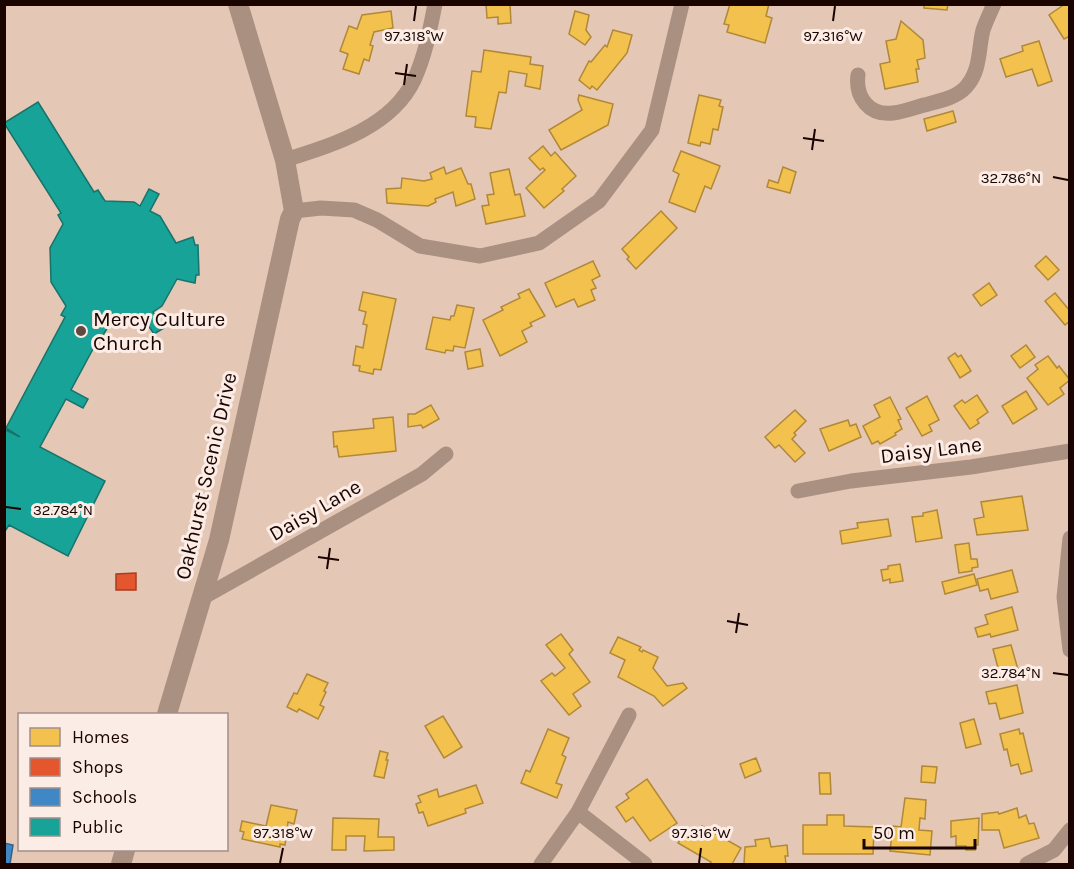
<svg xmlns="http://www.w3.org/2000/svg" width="1074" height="869" font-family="Karla,sans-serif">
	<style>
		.homes { fill: #f2c14e; stroke: #b18837; stroke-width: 1.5 }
		.shops { fill: #e4572e; stroke: #a73e20; stroke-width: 1.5 }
		.schools { fill: #3f88c5; stroke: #34608a; stroke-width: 1.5 }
		.public { fill: #17a398; stroke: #18736a; stroke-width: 1.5 }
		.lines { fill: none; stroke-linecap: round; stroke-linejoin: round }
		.minor { stroke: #aa9080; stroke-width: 15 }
		.tertiary { stroke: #aa9080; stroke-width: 20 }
		.ticks { fill: none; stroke: #1a0400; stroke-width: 2 }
		.poi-dot { fill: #614840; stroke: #fbece5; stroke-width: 2 }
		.labels { text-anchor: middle; stroke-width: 6; stroke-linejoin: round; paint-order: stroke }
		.poi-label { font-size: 21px; fill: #1a0400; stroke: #fbece5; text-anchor: start }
		.street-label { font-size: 21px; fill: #1a0400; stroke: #fbece5 }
		.ticks-label { font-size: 15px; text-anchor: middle; fill: #1a0400; stroke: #fbece5; stroke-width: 6; stroke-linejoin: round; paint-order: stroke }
	</style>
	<rect width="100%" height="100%" fill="#e5c7b6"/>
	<g class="homes">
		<polygon points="486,4 510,4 511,23 498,24 498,17 487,18"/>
		<polygon points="730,4 769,4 766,16 772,18 765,43 727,32 729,25 724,24"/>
		<polygon points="924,4 948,4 947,10 924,8"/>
		<polygon points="1065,4 1070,6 1070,36 1064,39 1049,15"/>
		<polygon points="391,11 393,28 374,32 370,45 373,46 369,61 364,59 359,74 343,69 348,54 340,51 349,26 357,29 362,15"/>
		<polygon points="575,11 589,15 586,30 591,37 585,45 569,34"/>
		<polygon points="901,21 923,40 925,58 917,60 919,69 916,69 918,82 885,89 880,64 890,62 886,41 896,39"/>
		<polygon points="613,30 632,35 627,53 597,90 592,86 590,89 579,80 589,61 591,62 605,45 607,47"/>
		<polygon points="1039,41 1052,81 1038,86 1032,69 1006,77 1000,59 1023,51 1022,46"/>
		<polygon points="484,50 531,57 530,64 543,66 540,89 525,86 527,74 509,71 506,93 499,92 491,129 475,127 476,117 466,116 472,71 481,72"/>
		<polygon points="579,95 613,104 608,125 561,150 549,130 582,110 578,100"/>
		<polygon points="699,95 721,100 719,106 723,107 718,130 713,129 710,144 701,142 700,146 688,143"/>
		<polygon points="953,111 956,122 927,131 924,119"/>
		<polygon points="543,146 551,156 555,152 576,176 562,189 564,191 544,208 526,188 545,170 543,168 540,170 529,158"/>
		<polygon points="681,151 720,166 711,189 705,186 695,212 669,202 679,174 673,171"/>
		<polygon points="444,167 446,174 461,168 468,184 471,184 475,199 456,206 453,192 435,199 436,202 428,206 387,203 386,189 401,188 402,178 424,181 432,179 430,173"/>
		<polygon points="783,167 796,172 790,193 767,187 769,180 778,183"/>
		<polygon points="509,169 515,195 520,194 525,216 486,224 482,206 489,205 487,195 494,194 490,173"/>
		<polygon points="661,211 677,228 636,269 627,259 629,257 622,249"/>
		<polygon points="1046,256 1059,270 1048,280 1035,266"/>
		<polygon points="593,261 600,276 592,280 596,288 591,290 595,300 578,307 574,299 556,307 545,283"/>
		<polygon points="989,283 997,295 981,306 973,295"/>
		<polygon points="529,289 545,316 530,323 532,326 522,331 527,342 500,356 483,320 503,310 501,307 520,298 518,294"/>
		<polygon points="363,292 396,299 381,370 374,369 373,374 359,371 360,366 353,365 356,346 363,348 367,325 363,324 366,312 359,310"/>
		<polygon points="1055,293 1070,311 1070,321 1065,325 1045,301"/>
		<polygon points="457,305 474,308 465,348 454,346 453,351 446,350 445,353 426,349 433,317 450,320 451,316 454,316"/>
		<polygon points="1026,345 1035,357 1020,368 1011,356"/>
		<polygon points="480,349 483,366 468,369 465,352"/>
		<polygon points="955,353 958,357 961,355 971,371 960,378 948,358"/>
		<polygon points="1048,356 1057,368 1059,366 1070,380 1060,388 1064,394 1048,405 1027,378 1038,369 1035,365"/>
		<polygon points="1026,391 1037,409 1013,424 1002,406"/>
		<polygon points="977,395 988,412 977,420 979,423 970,429 954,406 962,400 965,403"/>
		<polygon points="927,396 939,420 929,425 932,431 922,436 906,408"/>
		<polygon points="890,397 901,419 898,420 902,429 895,433 896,435 880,444 878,441 872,444 863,426 880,417 874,405"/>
		<polygon points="431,405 439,419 423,428 421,425 408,427 408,414 415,414"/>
		<polygon points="795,410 806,421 794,433 796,435 792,439 805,453 795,462 779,445 775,448 765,437"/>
		<polygon points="393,417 396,451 339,457 337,446 334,447 333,432 374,428 373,419"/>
		<polygon points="848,420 850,426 856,424 861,437 829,451 820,429"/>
		<polygon points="1022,496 1028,530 977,535 974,519 984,517 981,502"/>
		<polygon points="937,510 942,538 916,542 912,517 923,516 923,513"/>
		<polygon points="888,519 891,536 842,544 840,531 858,528 857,523"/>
		<polygon points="969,543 971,559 977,559 978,567 972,568 972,571 959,573 955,545"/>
		<polygon points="900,564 903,581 890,583 890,579 883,581 881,570 888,569 888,566"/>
		<polygon points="1012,570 1018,592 991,599 988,589 980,591 977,579"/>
		<polygon points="974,574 977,585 945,594 942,582"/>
		<polygon points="1012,607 1018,630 991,637 990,634 978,637 975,628 988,624 985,615"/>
		<polygon points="561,634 573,650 569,654 590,682 573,694 581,706 569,715 541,681 552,673 555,676 565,668 546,645"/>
		<polygon points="618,637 641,647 639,650 642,652 643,650 658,657 653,668 667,686 683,683 687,688 663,706 654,696 618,677 625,660 610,653"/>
		<polygon points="1011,645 1019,673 994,679 991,669 998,668 993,649"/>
		<polygon points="307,674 328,683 324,691 326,692 320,705 324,707 318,719 299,709 297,712 287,707 294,693 297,694"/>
		<polygon points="1017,685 1023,713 1000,719 996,703 989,704 986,692"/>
		<polygon points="443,716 462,747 444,758 425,726"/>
		<polygon points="974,719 981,744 966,748 960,723"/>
		<polygon points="548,729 569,738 562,755 566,757 556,783 562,785 557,798 521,783 526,770 530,772"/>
		<polygon points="1019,729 1020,734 1023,733 1032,771 1021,774 1018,764 1011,766 1007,749 1004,750 1000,734"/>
		<polygon points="380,751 388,753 386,760 388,760 384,778 374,776"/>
		<polygon points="756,758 761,771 745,778 740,764"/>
		<polygon points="922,766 937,767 935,783 921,782"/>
		<polygon points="819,773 830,773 831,794 820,794"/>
		<polygon points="647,779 677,823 650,841 633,817 626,822 616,807 629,798 626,794"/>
		<polygon points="476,785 483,803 465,809 466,813 428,826 423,812 419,813 416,804 421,802 418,796 437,789 439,797"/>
		<polygon points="905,798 926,800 925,819 920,818 919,830 932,831 930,855 890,851 893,826 901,827"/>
		<polygon points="271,805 297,810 294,824 288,822 285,845 280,844 280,847 242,839 244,832 240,831 242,821 266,826"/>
		<polygon points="1017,808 1019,818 1026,815 1029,824 1034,823 1039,838 1004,848 999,830 982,830 982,814 998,812 999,814"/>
		<polygon points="827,815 844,815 844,826 874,827 873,854 803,854 803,825 827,825"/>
		<polygon points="333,818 379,819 378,837 394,837 394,850 364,851 365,836 346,836 346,850 332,850"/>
		<polygon points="979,818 978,845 975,845 975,850 966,850 966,846 956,846 956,836 951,837 951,821"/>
		<polygon points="702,826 741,848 732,864 710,864 711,862 678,843 686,830 696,836"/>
		<polygon points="769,838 771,847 787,845 788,856 785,856 786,864 744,864 745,847 756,846 755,840"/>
	</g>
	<polygon class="shops" points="136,573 136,590 116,590 116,574"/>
	<polygon class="schools" points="4,843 13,845 10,864 4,864"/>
	<polygon class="public" points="38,102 94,192 98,190 105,201 134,202 140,206 149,189 159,194 150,211 160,216 176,243 193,237 195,245 198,245 199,275 196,275 195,283 177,279 162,306 153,312 164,328 154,334 143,318 134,323 109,325 102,337 100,336 71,390 88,399 83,408 66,399 40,447 105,481 68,556 9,525 4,533 4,429 20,437 6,428 65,317 61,315 66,306 51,282 50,248 63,224 58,215 61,213 4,123"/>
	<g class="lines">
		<g class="minor">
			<path d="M858 75C855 97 869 116 893 113 903 112 914 108 924 105 939 101 956 98 966 87 981 70 978 50 983 30 986 21 990 13 994 4"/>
			<path d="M285 160C332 145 391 128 414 80 425 56 430 30 435 4"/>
			<polyline points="294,211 321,208 354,210 377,220 420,246 480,256 539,243 599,201 652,130 682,4"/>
			<polyline points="798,491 851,481 971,467 1070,451"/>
			<polyline points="1070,538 1064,597 1070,650"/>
			<polyline points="202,598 422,474 446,454"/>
			<polyline points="578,812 645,864"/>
			<polyline points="541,864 578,812 629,715"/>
			<polyline points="1027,864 1054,850 1070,830"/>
		</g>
		<g class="tertiary">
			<polyline points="167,714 219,540 290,219 294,211 285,160 238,4"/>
			<polyline points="121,864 125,850"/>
		</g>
	</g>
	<path class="ticks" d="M414 21 416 6M833 21 835 6M395 73 416 76M404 85 407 64M803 138 824 141M812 150 815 129M1053 177 1068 180M6 507 21 509M318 557 339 560M327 569 330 548M727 621 748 625M736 633 739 613M1053 673 1068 675M280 863 283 848M699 863 701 848"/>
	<circle class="poi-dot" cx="81" cy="331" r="6"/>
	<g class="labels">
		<g class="poi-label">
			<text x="93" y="326">Mercy Culture<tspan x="93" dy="24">Church</tspan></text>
		</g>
		<g class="street-label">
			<text transform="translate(931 450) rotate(-7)" y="7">Daisy Lane</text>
			<text transform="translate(206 476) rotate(-77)" y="7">Oakhurst Scenic Drive</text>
			<text transform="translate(315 510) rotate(-30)" y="7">Daisy Lane</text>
		</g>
	</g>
	<g class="ticks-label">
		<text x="414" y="41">97.318°W</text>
		<text x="833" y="41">97.316°W</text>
		<text x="1011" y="183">32.786°N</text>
		<text x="63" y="515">32.784°N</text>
		<text x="1011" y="678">32.784°N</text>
		<text x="283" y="838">97.318°W</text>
		<text x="701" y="838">97.316°W</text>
	</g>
	<rect width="1074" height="869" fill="none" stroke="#1a0400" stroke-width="12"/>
	<rect x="18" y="713" width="210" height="138" fill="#fbece5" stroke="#a18f89" stroke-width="1.5"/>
	<rect x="30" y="728" width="30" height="18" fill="#f2c14e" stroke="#a18f89" stroke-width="1.5"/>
	<text x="72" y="743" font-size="18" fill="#1a0400">Homes</text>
	<rect x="30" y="758" width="30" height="18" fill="#e4572e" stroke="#a18f89" stroke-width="1.5"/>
	<text x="72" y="773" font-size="18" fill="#1a0400">Shops</text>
	<rect x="30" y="788" width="30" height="18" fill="#3f88c5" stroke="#a18f89" stroke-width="1.5"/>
	<text x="72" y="803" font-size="18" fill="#1a0400">Schools</text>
	<rect x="30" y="818" width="30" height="18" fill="#17a398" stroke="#a18f89" stroke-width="1.5"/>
	<text x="72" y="833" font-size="18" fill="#1a0400">Public</text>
	<path d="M864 839v9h111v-9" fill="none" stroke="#1a0400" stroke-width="3"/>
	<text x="873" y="839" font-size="18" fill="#1a0400" stroke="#fbece5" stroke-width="4.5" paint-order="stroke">50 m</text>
</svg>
